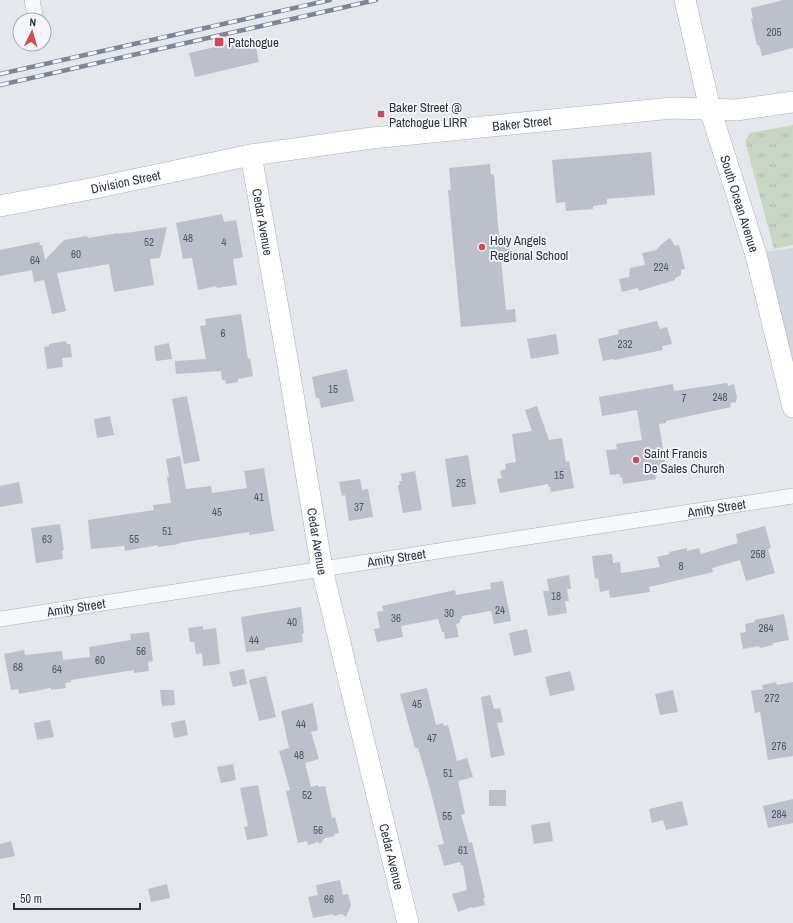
<svg xmlns="http://www.w3.org/2000/svg" width="793" height="923" font-family="'Archivo Narrow',sans-serif">
	<style>
		.built { fill: #d2d6de }
		.grass { fill: url(#grass-tufts) }
		.building { fill: #bbc0ca }
		.lines { fill: none; stroke-linecap: round; stroke-linejoin: round }
		.street-casing { stroke: #a9aeb7; stroke-width: 16 }
		.secondary-casing { stroke: #a9aeb7; stroke-width: 22 }
		.street { stroke: #f7f8fa; stroke-width: 15 }
		.secondary { stroke: #fff; stroke-width: 21 }
		.rail-casing { stroke: #7d8696; stroke-width: 4.5 }
		.rail { stroke: #f4f6f9; stroke-width: 3; stroke-dasharray: 9; stroke-linecap: butt }
		.poi-dot { fill: #d1495b; stroke: #f4f6f9; stroke-width: 1.5 }
		.labels { text-anchor: middle; stroke-width: 3.5; stroke-linejoin: round; paint-order: stroke }
		.number-label { font-size: 11px; fill: #4f5766 }
		.poi-label { font-size: 13px; fill: #2b3445; stroke: #f4f6f9; text-anchor: start }
		.street-label { font-size: 13px; fill: #2b3445; stroke: #f4f6f9 }
	</style>
	<defs>
		<pattern id="grass-tufts" width="24" height="20" patternUnits="userSpaceOnUse"><rect width="24" height="20" fill="#c9d6c5"/><path d="M3 7l-1-3M5 7V3M7 7l1-3M15 17l-1-3M17 17v-4M19 17l1-3" fill="none" stroke="#adb8ab"/></pattern>
	</defs>
	<rect width="100%" height="100%" fill="#e4e7ec"/>
	<polygon class="built" points="793,248 793,365 763,252"/>
	<polygon class="grass" points="793,125 793,245 774,249 745,141 750,133"/>
	<g class="building">
		<polygon points="784,0 793,0 793,48 762,56 759,45 757,45 751,19 753,19 751,8"/>
		<polygon points="254,38 259,62 195,77 189,53"/>
		<polygon points="651,152 655,195 607,199 607,204 593,206 593,209 566,211 565,202 556,203 552,160"/>
		<polygon points="490,164 491,175 493,174 494,176 499,236 508,235 511,258 501,259 506,310 515,309 516,322 461,327 448,190 451,190 449,168"/>
		<polygon points="222,214 224,222 236,220 243,257 233,259 237,285 217,288 216,286 198,290 192,258 183,259 176,223"/>
		<polygon points="167,227 160,258 150,259 154,285 114,292 109,264 57,273 66,311 52,314 44,280 34,282 32,270 0,276 0,250 39,242 40,245 42,245 45,260 64,240 87,236 88,238 119,233 119,234"/>
		<polygon points="670,238 675,246 679,245 685,269 681,270 681,275 675,278 675,280 639,291 638,288 622,292 619,279 629,277 630,268 645,265 642,253 656,250 664,242"/>
		<polygon points="241,314 248,359 250,358 253,376 238,379 238,382 226,384 225,380 222,380 221,371 176,374 175,361 206,359 200,326 206,325 205,319"/>
		<polygon points="657,321 660,329 667,327 672,344 662,346 663,350 614,360 613,359 603,361 598,339 619,334 618,330"/>
		<polygon points="556,334 559,354 531,359 527,339"/>
		<polygon points="66,341 67,344 70,344 72,357 62,358 63,367 47,369 44,347 49,346 49,344"/>
		<polygon points="169,343 172,359 156,361 154,346"/>
		<polygon points="347,369 354,401 321,408 319,398 316,398 312,377"/>
		<polygon points="727,383 728,386 734,384 737,397 736,402 730,403 731,407 666,421 666,423 659,424 666,470 655,472 656,479 623,484 622,477 620,477 620,474 610,475 606,450 617,449 616,444 642,440 637,410 602,416 599,397 673,384 674,391"/>
		<polygon points="187,396 200,461 184,464 172,399"/>
		<polygon points="537,406 549,440 562,438 566,462 569,461 574,488 551,492 550,487 548,487 548,484 500,493 497,479 502,478 500,471 506,469 505,464 516,462 512,434 532,431 525,410"/>
		<polygon points="110,416 114,435 97,438 94,419"/>
		<polygon points="468,455 476,504 452,507 445,459"/>
		<polygon points="180,456 186,489 211,486 212,493 247,488 244,471 264,468 274,531 249,535 249,532 179,543 179,544 158,547 158,545 125,551 124,546 91,549 88,520 154,510 153,505 171,503 167,477 169,477 166,459"/>
		<polygon points="415,471 422,510 403,513 398,486 400,484 399,481 402,481 401,474"/>
		<polygon points="360,479 362,490 368,489 373,517 349,521 345,495 342,496 339,482"/>
		<polygon points="19,482 23,503 0,507 0,486"/>
		<polygon points="60,524 64,550 62,551 63,559 36,563 31,528"/>
		<polygon points="765,526 771,548 768,549 775,573 746,581 740,560 712,568 713,572 649,587 650,592 610,598 609,590 600,592 598,578 595,579 592,556 612,554 613,563 620,562 621,573 660,567 657,557 670,554 669,552 687,548 687,551 699,548 701,554 738,543 736,534"/>
		<polygon points="569,575 571,589 567,589 569,601 565,601 567,613 548,616 543,591 549,591 547,579"/>
		<polygon points="503,581 511,621 494,624 491,611 462,616 462,619 460,619 460,623 456,624 459,637 445,639 444,632 442,632 438,619 401,626 403,637 377,642 374,629 380,628 377,612 383,611 382,606 455,590 456,595 491,589 490,583"/>
		<polygon points="301,607 304,633 302,634 303,642 265,648 265,650 246,652 241,617"/>
		<polygon points="784,614 789,640 773,643 773,645 760,648 759,646 743,649 740,633 746,632 745,624 755,622 754,620"/>
		<polygon points="203,626 203,630 216,628 220,664 203,666 202,653 196,654 194,642 190,642 188,628"/>
		<polygon points="527,629 532,652 514,656 509,633"/>
		<polygon points="149,632 153,661 148,662 149,671 134,673 134,670 71,680 71,682 65,683 66,688 51,690 51,688 19,694 18,689 11,690 4,654 24,650 25,655 62,651 63,660 90,657 89,647 131,640 130,634"/>
		<polygon points="244,669 247,684 233,687 229,672"/>
		<polygon points="570,671 575,690 550,696 545,677"/>
		<polygon points="266,676 276,717 259,721 249,680"/>
		<polygon points="776,682 777,685 793,682 793,756 768,760 760,712 755,713 751,691 763,689 762,685"/>
		<polygon points="427,688 436,725 443,723 444,726 448,725 457,761 467,758 473,777 458,781 465,814 461,815 469,843 472,842 485,898 483,898 485,905 473,908 472,907 458,912 452,894 467,890 463,865 461,865 460,862 444,866 438,845 444,844 430,789 418,748 415,748 400,694"/>
		<polygon points="160,690 174,690 175,705 162,706"/>
		<polygon points="673,690 678,712 660,715 655,694"/>
		<polygon points="490,695 494,709 500,708 503,722 497,723 505,755 491,758 481,697"/>
		<polygon points="313,703 318,730 311,732 319,759 305,763 311,787 318,785 319,787 325,786 332,818 335,817 339,833 334,834 335,836 325,838 320,844 318,842 308,845 307,841 298,843 286,791 290,790 279,751 289,748 281,711"/>
		<polygon points="50,720 54,737 37,740 34,723"/>
		<polygon points="185,720 188,735 174,738 171,723"/>
		<polygon points="233,764 236,780 221,783 217,767"/>
		<polygon points="258,785 268,836 247,840 244,827 248,826 240,788"/>
		<rect x="489" y="790" width="17" height="16"/>
		<polygon points="793,799 793,823 768,828 763,806"/>
		<polygon points="682,801 688,825 666,830 663,820 652,823 649,809"/>
		<polygon points="550,822 553,841 534,844 531,825"/>
		<polygon points="11,841 15,856 0,859 0,844"/>
		<polygon points="340,880 343,895 348,894 351,905 346,917 342,914 333,916 333,914 313,918 308,897 318,895 316,885"/>
		<polygon points="167,884 170,898 151,902 148,889"/>
	</g>
	<g class="lines">
		<g class="street-casing">
			<g id="street">
				<polyline points="32,0 36,20"/>
				<path id="s1" d="M0 619 793 496"/>
			</g>
		</g>
		<g class="secondary-casing">
			<g id="secondary">
				<path id="s2" d="M685 0 710 109 756 255 793 407"/>
				<path id="s3" d="M251 155 288 364 322 569 408 923"/>
				<path id="s4" d="M0 206 90 189 251 155 372 138 672 108 736 110 793 102"/>
			</g>
		</g>
		<use href="#street" class="street"/>
		<use href="#secondary" class="secondary"/>
		<g class="rail-casing">
			<g id="rail">
				<polyline points="0,74 330,0"/>
				<polyline points="0,85 376,0"/>
			</g>
		</g>
		<use href="#rail" class="rail"/>
	</g>
	<g class="poi-dot">
		<rect x="214" y="37" width="10" height="10" rx="2"/>
		<rect x="377" y="110" width="8" height="8" rx="2"/>
		<circle cx="482" cy="247" r="4"/>
		<circle cx="636" cy="460" r="4"/>
	</g>
	<g class="labels">
		<g class="number-label">
			<text x="774" y="36">205</text>
			<text x="188" y="242">48</text>
			<text x="149" y="246">52</text>
			<text x="224" y="246">4</text>
			<text x="76" y="258">60</text>
			<text x="35" y="264">64</text>
			<text x="661" y="271">224</text>
			<text x="223" y="337">6</text>
			<text x="625" y="348">232</text>
			<text x="333" y="393">15</text>
			<text x="720" y="401">248</text>
			<text x="684" y="402">7</text>
			<text x="559" y="479">15</text>
			<text x="461" y="487">25</text>
			<text x="259" y="501">41</text>
			<text x="359" y="511">37</text>
			<text x="217" y="516">45</text>
			<text x="167" y="535">51</text>
			<text x="47" y="543">63</text>
			<text x="134" y="543">55</text>
			<text x="758" y="558">258</text>
			<text x="681" y="570">8</text>
			<text x="556" y="600">18</text>
			<text x="500" y="614">24</text>
			<text x="449" y="617">30</text>
			<text x="396" y="622">36</text>
			<text x="292" y="626">40</text>
			<text x="766" y="632">264</text>
			<text x="254" y="644">44</text>
			<text x="141" y="655">56</text>
			<text x="100" y="664">60</text>
			<text x="18" y="671">68</text>
			<text x="57" y="673">64</text>
			<text x="772" y="702">272</text>
			<text x="417" y="708">45</text>
			<text x="301" y="728">44</text>
			<text x="432" y="742">47</text>
			<text x="779" y="750">276</text>
			<text x="299" y="759">48</text>
			<text x="448" y="777">51</text>
			<text x="307" y="799">52</text>
			<text x="779" y="818">284</text>
			<text x="447" y="820">55</text>
			<text x="318" y="834">56</text>
			<text x="463" y="854">61</text>
			<text x="329" y="903">66</text>
		</g>
		<g class="poi-label">
			<text x="228" y="47">Patchogue</text>
			<text x="389" y="112">Baker Street @<tspan x="389" dy="15">Patchogue LIRR</tspan></text>
			<text x="490" y="245">Holy Angels<tspan x="490" dy="15">Regional School</tspan></text>
			<text x="644" y="458">Saint Francis<tspan x="644" dy="15">De Sales Church</tspan></text>
		</g>
		<g class="street-label">
			<text dy="5" stroke="none"><textPath href="#s4" startOffset="529">Baker Street</textPath></text>
			<text dy="5" stroke="none"><textPath href="#s4" startOffset="128">Division Street</textPath></text>
			<text dy="5" stroke="none"><textPath href="#s2" startOffset="211">South Ocean Avenue</textPath></text>
			<text dy="5" stroke="none"><textPath href="#s3" startOffset="68">Cedar Avenue</textPath></text>
			<text dy="5" stroke="none"><textPath href="#s1" startOffset="725">Amity Street</textPath></text>
			<text dy="5" stroke="none"><textPath href="#s3" startOffset="392">Cedar Avenue</textPath></text>
			<text dy="5" stroke="none"><textPath href="#s1" startOffset="401">Amity Street</textPath></text>
			<text dy="5" stroke="none"><textPath href="#s1" startOffset="77">Amity Street</textPath></text>
			<text dy="5" stroke="none"><textPath href="#s3" startOffset="716">Cedar Avenue</textPath></text>
		</g>
	</g>
	<g transform="translate(32 32) rotate(5)"><circle r="19" fill="#f4f6f9" stroke="#a4a8b1"/>
	<path d="M0-3L7 15L0 10L-7 15Z" fill="#d1495b"/>
	<text y="-6" font-size="11" font-weight="bold" text-anchor="middle" fill="#2b3445">N</text>
	</g>
	<path d="M14 903v6h126v-6" fill="none" stroke="#2b3445" stroke-width="2"/>
	<text x="20" y="903" font-size="12" fill="#2b3445" stroke="#f4f6f9" stroke-width="3" paint-order="stroke">50 m</text>
</svg>
